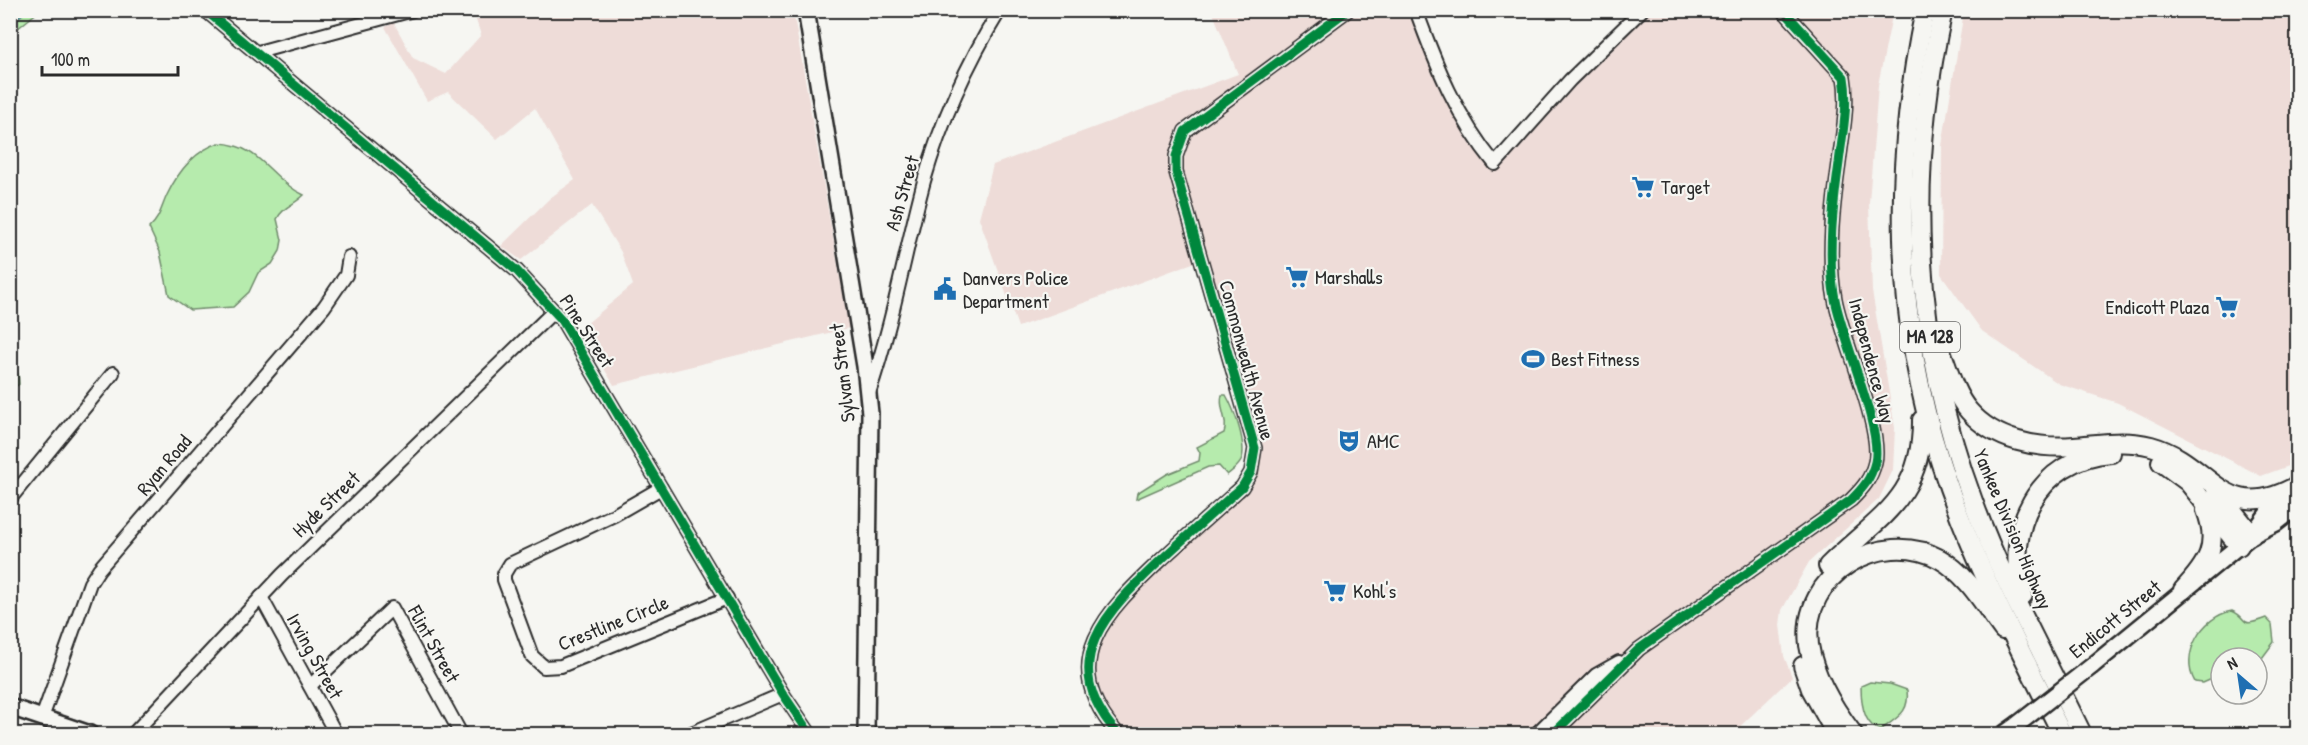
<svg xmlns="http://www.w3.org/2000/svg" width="2308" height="745" font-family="'Patrick Hand',sans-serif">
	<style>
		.built { fill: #eedcd8 }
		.green { fill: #b6ebad; stroke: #708b6c; stroke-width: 1.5 }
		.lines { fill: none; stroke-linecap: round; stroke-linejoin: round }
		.stream { stroke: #66969b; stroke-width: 3 }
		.minor-casing { stroke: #2b2b2b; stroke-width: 16 }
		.major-casing { stroke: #2b2b2b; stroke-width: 20 }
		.highway-casing { stroke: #2b2b2b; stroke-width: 22 }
		.minor { stroke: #f6f6f2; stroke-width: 12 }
		.major { stroke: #f6f6f2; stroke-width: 15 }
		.highway { stroke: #f6f6f2; stroke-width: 18 }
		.major-bridge-casing { stroke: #2b2b2b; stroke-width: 20; stroke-linecap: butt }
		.major-bridge { stroke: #f6f6f2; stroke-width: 15 }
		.cycleway-casing { stroke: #f6f6f2; stroke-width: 13 }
		.cycleway { stroke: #00873e; stroke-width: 9 }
		.labels { text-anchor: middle; stroke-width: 4.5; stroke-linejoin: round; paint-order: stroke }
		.shield { fill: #f6f6f2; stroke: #686867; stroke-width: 1.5 }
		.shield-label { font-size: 18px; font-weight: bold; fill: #2b2b2b }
		.poi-label { font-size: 20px; fill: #2b2b2b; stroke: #f6f6f2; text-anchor: start }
		.street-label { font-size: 20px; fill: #2b2b2b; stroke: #f6f6f2 }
	</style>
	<rect width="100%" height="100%" fill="#f6f6f2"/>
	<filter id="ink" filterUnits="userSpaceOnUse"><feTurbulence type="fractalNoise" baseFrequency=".0167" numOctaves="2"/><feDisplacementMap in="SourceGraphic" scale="12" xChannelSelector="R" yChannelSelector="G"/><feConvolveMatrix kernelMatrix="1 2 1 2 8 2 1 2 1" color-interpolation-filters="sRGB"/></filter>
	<g filter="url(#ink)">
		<g class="built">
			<polygon points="473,11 793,11 849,328 614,385 580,329 633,285 621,252 592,205 521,260 501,246 550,198 575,180 535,108 497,139 448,92 427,101 385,27 394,23 413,58 446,74 481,35"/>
			<polygon points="1212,11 1416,11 1433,57 1495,164 1642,11 1893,11 1878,85 1869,203 1872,291 1895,428 1893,470 1879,499 1809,562 1782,610 1780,625 1784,656 1792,677 1732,734 1118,734 1090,677 1105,617 1242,487 1253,465 1201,260 1018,327 979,218 993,165 1238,74"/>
			<polygon points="1964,11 2297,11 2297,463 2261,476 2118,403 2059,384 1982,331 1941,274 1942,146"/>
		</g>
		<g class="green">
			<polygon points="11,10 39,10 39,11 11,34"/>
			<path d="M219 143C261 145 270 179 304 195 294 205 284 206 277 219L282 240 280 251 272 264 258 273 249 292 233 307 190 310 169 295 160 252 149 228C160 218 161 208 167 195 178 172 194 151 219 143Z"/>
			<path d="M10 359C17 366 19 374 19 384L11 390Z"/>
			<path d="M1222 395H1226C1234 409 1248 446 1241 461 1238 467 1232 471 1227 475L1219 466 1208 467 1136 499 1137 493 1167 474 1199 461 1200 453 1197 447 1224 433C1229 420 1218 408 1222 395Z"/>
			<path d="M2232 611C2251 619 2237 629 2266 618L2272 624 2274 642 2262 658 2259 678 2257 658H2221V675L2203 683 2195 682C2179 655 2202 616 2232 611Z"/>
			<path d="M1870 682 1890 684 1907 690C1910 713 1897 717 1881 730 1863 726 1861 701 1861 686Z"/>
		</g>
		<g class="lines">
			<polyline class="stream" points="10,24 26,10"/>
			<g class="minor-casing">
				<g id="minor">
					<polyline points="205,10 517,271 562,320 592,371 783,694 810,734"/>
					<path d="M1416 10C1436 65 1457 118 1495 164L1570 80 1642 10"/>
					<polyline points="258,52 413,10"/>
					<path d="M869 393C893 323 905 251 924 181 941 122 968 62 1000 10"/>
					<polyline points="661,488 614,515 510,564 504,574 504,580 532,656 544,667 561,666 727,598"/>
					<polyline points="10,499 113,373"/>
					<polyline points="261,597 336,734"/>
					<polyline points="310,686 392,608 461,734"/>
					<polyline points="42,718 90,583 99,569 324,307 346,275 349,257"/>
					<polyline points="133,734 282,575 554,311"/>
					<polyline points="689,734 783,694"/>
					<path d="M1118 734C1053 661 1108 610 1163 558 1189 534 1215 511 1242 487L1251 472 1255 448 1176 172V156L1185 131 1348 10"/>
					<polyline points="1536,734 1596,675 1619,662"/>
					<path d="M1553 734 1639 649 1851 500C1863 488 1871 479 1875 462 1883 430 1842 338 1835 299 1827 257 1833 206 1839 163 1842 136 1849 105 1844 77L1783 10"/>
				</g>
			</g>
			<g class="major-casing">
				<g id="major">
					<polyline points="806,10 865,366 870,413 866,734"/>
					<polyline points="2252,535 2268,513 2295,490"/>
					<polyline points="2092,666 2252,535 2276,523 2298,506"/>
					<polyline points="10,707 90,734"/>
					<polyline points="2004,734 2018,724"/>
				</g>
			</g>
			<g class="highway-casing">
				<g id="highway">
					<path d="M1925 10C1893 161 1893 317 1941 464 1971 558 2019 647 2062 734"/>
					<path d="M1943 10C1906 178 1913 339 1973 501 2002 581 2045 657 2082 734"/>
					<path d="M1939 345C1947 366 1954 394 1969 411 1995 441 2038 449 2074 446 2101 444 2125 439 2151 446 2213 463 2222 528 2298 485"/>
					<polyline points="2161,462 2188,482 2239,546"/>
					<polyline points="2216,490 2252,535"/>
					<path d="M1828 566C1878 517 1923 498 1922 420"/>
					<path d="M2183 590C2207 564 2220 546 2206 510"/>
					<path d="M2023 595C2003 530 2038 458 2111 453"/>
					<polyline points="1803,666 1811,689 1836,734"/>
					<path d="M1853 734C1834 709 1814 677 1809 645 1800 575 1880 527 1940 559 1967 574 1985 606 2003 630"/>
				</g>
			</g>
			<use href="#minor" class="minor"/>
			<use href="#major" class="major"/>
			<use href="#highway" class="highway"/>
			<g class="major-bridge-casing">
				<polyline id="major-bridge" points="2018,724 2092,666"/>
			</g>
			<use href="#major-bridge" class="major-bridge"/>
			<g class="cycleway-casing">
				<g id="cycleway">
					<polyline points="205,10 517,271 562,320 592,371 783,694 810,734"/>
					<path d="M1118 734C1053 661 1108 610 1163 558 1189 534 1215 511 1242 487L1251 472 1255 448 1176 172V156L1185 131 1348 10"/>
					<path d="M1553 734 1639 649 1851 500C1863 488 1871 479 1875 462 1883 430 1842 338 1835 299 1827 257 1833 206 1839 163 1842 136 1849 105 1844 77L1783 10"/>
				</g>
			</g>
			<use href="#cycleway" class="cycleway"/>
		</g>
	</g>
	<defs>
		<g id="supermarket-bare" transform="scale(1.8)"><path d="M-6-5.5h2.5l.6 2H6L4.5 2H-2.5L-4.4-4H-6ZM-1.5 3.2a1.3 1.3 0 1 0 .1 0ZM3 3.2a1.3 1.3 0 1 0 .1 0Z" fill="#1f6fb2" stroke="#f6f6f2" stroke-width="2.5" paint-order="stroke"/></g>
		<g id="civic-bare" transform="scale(1.8)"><path d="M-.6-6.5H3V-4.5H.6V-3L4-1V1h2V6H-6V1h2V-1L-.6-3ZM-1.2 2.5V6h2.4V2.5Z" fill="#1f6fb2" stroke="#f6f6f2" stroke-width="2.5" paint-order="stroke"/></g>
		<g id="stadium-bare" transform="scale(1.8)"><path d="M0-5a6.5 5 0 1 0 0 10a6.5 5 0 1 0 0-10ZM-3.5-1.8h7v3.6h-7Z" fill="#1f6fb2" stroke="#f6f6f2" stroke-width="2.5" paint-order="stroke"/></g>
		<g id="theatre-bare" transform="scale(1.8)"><path d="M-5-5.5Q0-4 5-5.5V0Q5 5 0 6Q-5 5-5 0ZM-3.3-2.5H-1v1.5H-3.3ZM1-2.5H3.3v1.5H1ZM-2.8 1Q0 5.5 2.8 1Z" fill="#1f6fb2" stroke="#f6f6f2" stroke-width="2.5" paint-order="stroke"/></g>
	</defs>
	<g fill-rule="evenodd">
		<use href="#supermarket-bare" x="1643" y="187"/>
		<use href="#supermarket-bare" x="1297" y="277"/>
		<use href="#civic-bare" x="945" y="289"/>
		<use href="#supermarket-bare" x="2227" y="307"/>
		<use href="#stadium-bare" x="1533" y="359"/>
		<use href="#theatre-bare" x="1349" y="441"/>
		<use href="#supermarket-bare" x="1335" y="591"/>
	</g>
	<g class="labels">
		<rect class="shield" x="1900" y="322" width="60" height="30" rx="4.5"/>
		<g class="shield-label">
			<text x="1930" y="343">MA 128</text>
		</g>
		<g class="poi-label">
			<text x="1661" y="194">Target</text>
			<text x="1315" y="284">Marshalls</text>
			<text x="963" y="285">Danvers Police<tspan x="963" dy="23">Department</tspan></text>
			<text x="2209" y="314" text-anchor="end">Endicott Plaza</text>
			<text x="1551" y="366">Best Fitness</text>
			<text x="1367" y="448">AMC</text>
			<text x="1353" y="598">Kohl's</text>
		</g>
		<g class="street-label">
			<text transform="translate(902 193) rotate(-74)" y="7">Ash Street</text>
			<text transform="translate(587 331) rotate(57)" y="7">Pine Street</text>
			<text transform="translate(1247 360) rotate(75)" y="7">Commonwealth Avenue</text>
			<text transform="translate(1872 361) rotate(75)" y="7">Independence Way</text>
			<text transform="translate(842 373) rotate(-97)" y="7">Sylvan Street</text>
			<text transform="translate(164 465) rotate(-50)" y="7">Ryan Road</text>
			<text transform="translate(326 504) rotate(-44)" y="7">Hyde Street</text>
			<text transform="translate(2013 529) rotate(67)" y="7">Yankee Division Highway</text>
			<text transform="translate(2115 619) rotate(-39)" y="7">Endicott Street</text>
			<text transform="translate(613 623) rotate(-22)" y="7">Crestline Circle</text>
			<text transform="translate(434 644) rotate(61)" y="7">Flint Street</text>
			<text transform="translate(315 656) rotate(61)" y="7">Irving Street</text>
		</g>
	</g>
	<rect width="2308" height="745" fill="none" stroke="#f6f6f2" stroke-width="36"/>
	<rect x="18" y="18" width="2272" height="709" fill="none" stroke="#2b2b2b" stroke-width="2" filter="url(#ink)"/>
	<g transform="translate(2239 676) rotate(331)"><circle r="28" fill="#f6f6f2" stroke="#a5a5a2" stroke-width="1.5"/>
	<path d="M0-4.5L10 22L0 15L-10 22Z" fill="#1f6fb2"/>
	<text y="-9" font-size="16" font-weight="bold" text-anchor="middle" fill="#2b2b2b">N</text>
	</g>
	<path d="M42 66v9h136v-9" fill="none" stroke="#2b2b2b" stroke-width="3"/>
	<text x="51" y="66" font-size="18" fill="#2b2b2b" stroke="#f6f6f2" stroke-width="4.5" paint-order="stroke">100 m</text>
</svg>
